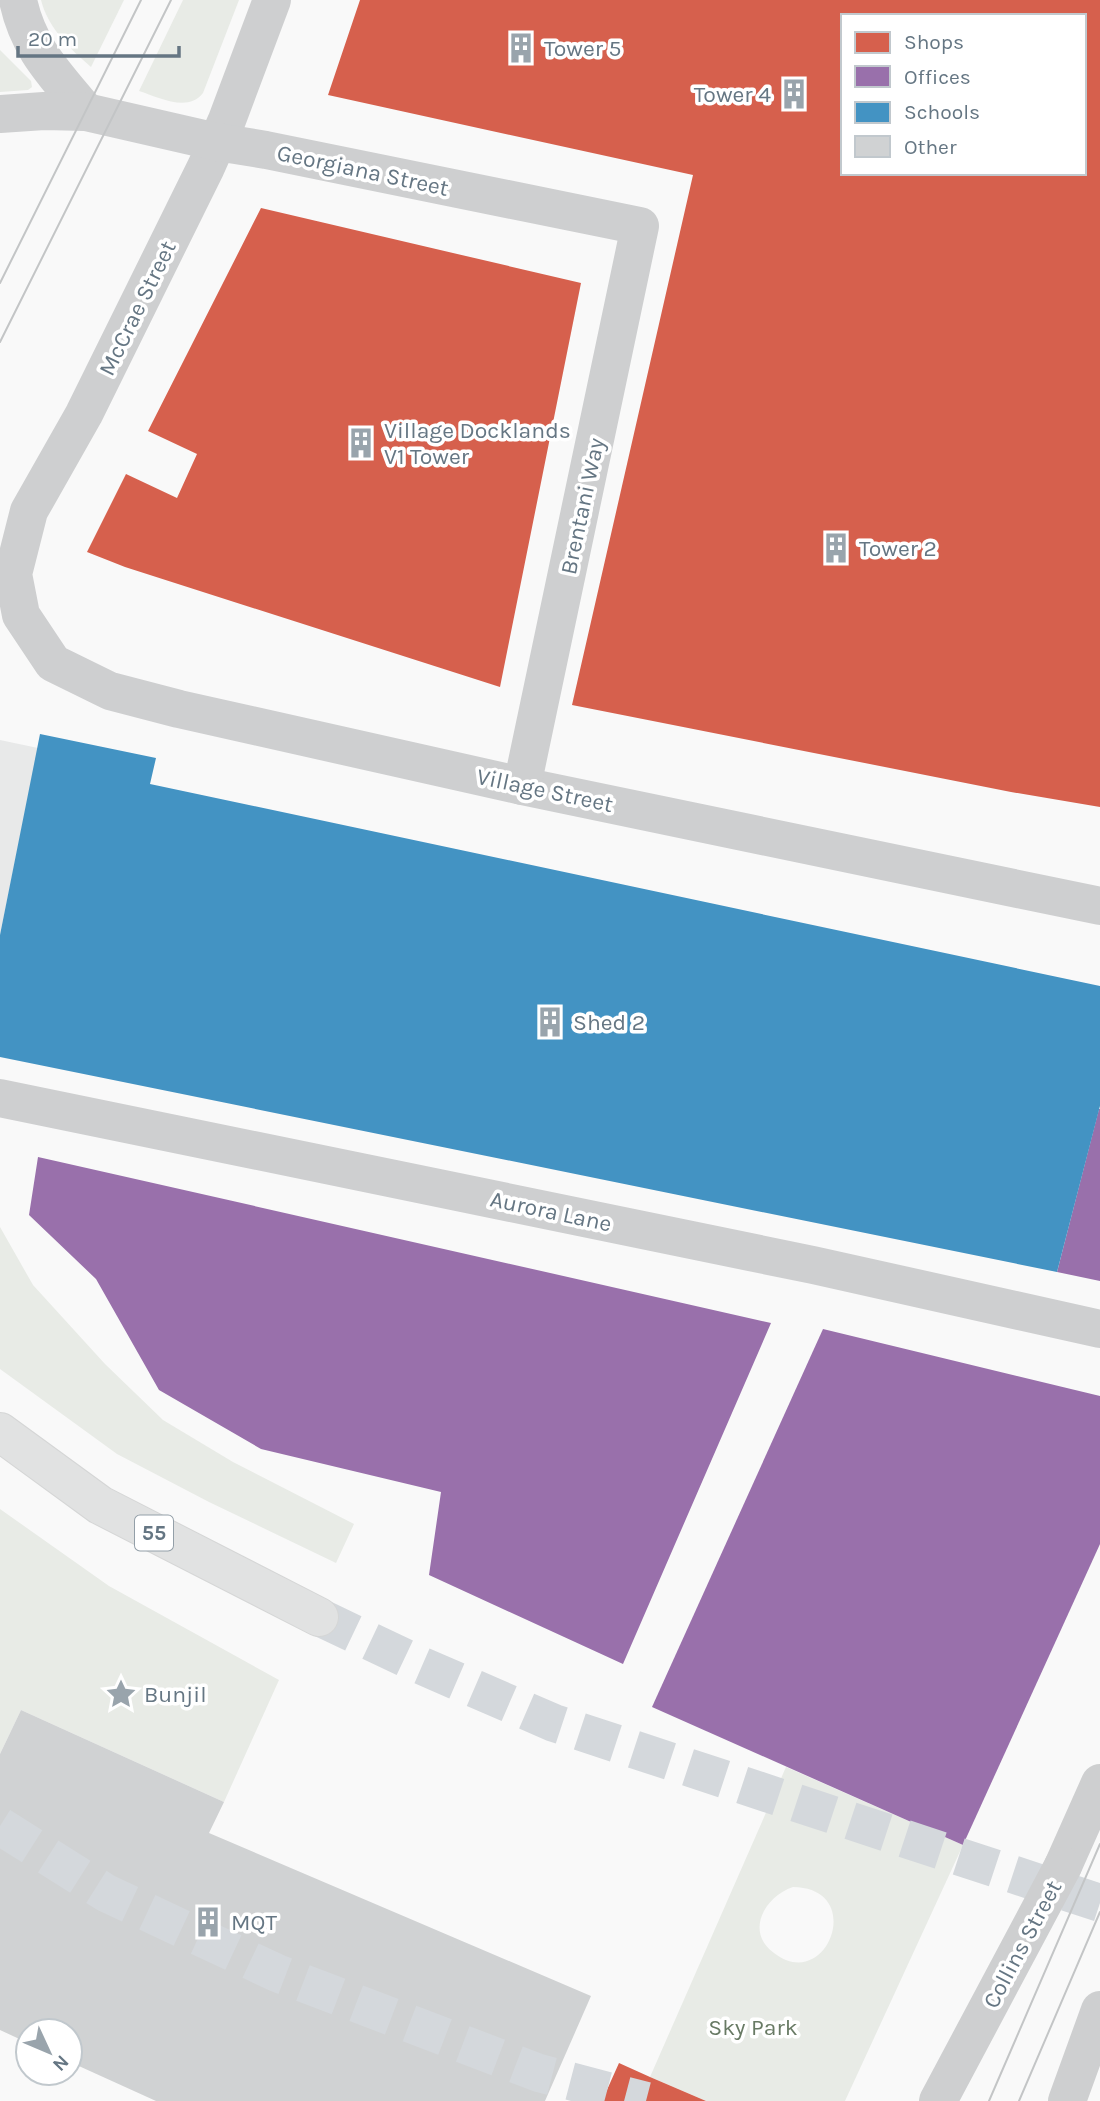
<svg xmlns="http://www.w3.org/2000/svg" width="1100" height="2101" font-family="Karla,sans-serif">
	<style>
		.built { fill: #e8e9e9 }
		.green { fill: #e8ebe6; fill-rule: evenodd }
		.shops { fill: #d6604d; fill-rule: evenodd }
		.offices { fill: #9970ab }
		.schools { fill: #4393c3 }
		.building { fill: #d0d2d3 }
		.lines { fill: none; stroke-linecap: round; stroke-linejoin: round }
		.trunk-tunnel { stroke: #d4d8dc; stroke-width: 38; stroke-dasharray: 38 19; stroke-linecap: butt }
		.trunk-casing { stroke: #d5d6d6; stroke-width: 40 }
		.minor { stroke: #cecfd0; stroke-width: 38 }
		.tertiary { stroke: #cecfd0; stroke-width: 38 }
		.trunk { stroke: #e1e2e2; stroke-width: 38 }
		.tram { stroke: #c3c5c6; stroke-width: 2 }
		.tertiary-bridge { stroke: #cecfd0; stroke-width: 38 }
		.labels { text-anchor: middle; stroke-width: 7; stroke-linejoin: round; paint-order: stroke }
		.shield { fill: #fff; stroke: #939fa8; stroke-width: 2 }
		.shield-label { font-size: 21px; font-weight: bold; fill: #657683 }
		.poi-label { font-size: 23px; fill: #657683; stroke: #fff; text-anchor: start }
		.street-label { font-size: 23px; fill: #657683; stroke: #fff }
		.park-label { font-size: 23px; fill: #687a64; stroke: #fff }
	</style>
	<rect width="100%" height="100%" fill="#f9f9f9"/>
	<polygon class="built" points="0,740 38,748 0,935"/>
	<g class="green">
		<path d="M41 0H124L91 67C70 49 48 28 41 0Z"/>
		<path d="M183 0H239L203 93C188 113 158 97 139 91Z"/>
		<polygon points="0,50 31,81 32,87 28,90 0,92"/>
		<polygon points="0,1227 33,1285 105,1364 163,1420 233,1462 354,1524 336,1563 209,1502 117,1454 0,1369"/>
		<polygon points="0,1509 109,1586 279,1680 224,1802 21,1710 0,1754"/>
		<path d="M786 1767 963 1845 845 2101H706L650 2077ZM793 1887C867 1888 827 1994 774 1953 745 1932 764 1897 793 1887Z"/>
	</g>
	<g class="shops">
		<path d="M360 0H1100V807L1011 792 572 705 693 175 328 95ZM843 16H1084V173H843Z"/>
		<polygon points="261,208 581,283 500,687 125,567 87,552 126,474 177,498 197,454 148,431"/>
		<polygon points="619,2063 650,2077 706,2101 602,2101"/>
	</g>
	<g class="offices">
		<polygon points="1099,1109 1100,1109 1100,1281 1057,1272"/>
		<polygon points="38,1157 771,1323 623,1664 429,1575 441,1492 261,1449 159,1390 96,1279 29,1215"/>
		<polygon points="823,1329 1100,1396 1100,1544 963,1845 652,1707"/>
	</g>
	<polygon class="schools" points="40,734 156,758 150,784 1100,986 1100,1106 1057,1272 0,1057 0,935"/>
	<polygon class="building" points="21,1710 224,1802 209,1833 591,1996 545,2101 156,2101 70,2062 70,2031 28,2031 28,2043 0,2030 0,1754"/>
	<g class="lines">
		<g class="trunk-tunnel">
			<polyline points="319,1617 420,1665 554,1723 1100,1903"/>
			<polyline points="0,1826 106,1893 277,1973 539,2073 646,2101"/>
		</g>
		<g class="trunk-casing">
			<polyline id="trunk" points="0,1432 100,1505 319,1617"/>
		</g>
		<g class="minor">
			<path d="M18 0C28 49 56 75 86 112"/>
			<polyline points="272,0 227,120 206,167 84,414 29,511 13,574 21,615 53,663 110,691 179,709 522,786 1100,906"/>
			<polyline points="0,114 44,111 86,112 217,142 266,150 640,226 522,786"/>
			<polyline points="0,1098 813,1265 1100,1329"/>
		</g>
		<g class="tertiary">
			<polyline points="1063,1866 1100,1783"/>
			<polyline points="1067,2101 1100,2010"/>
		</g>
		<use href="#trunk" class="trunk"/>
		<g class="tram">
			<polyline points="0,283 141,0"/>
			<polyline points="0,342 171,0"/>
			<polyline points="989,2101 1100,1844"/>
			<polyline points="1019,2101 1100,1912"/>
		</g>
		<polyline class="tertiary-bridge" points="938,2101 1063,1866"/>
	</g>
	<defs>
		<g id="building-bare" transform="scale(2.415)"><path d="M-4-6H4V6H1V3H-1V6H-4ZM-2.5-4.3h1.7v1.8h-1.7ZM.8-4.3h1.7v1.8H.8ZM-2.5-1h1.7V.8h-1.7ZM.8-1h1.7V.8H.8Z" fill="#99a4ac" stroke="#fff" stroke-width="2.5" paint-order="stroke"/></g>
		<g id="sight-bare" transform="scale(2.415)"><path d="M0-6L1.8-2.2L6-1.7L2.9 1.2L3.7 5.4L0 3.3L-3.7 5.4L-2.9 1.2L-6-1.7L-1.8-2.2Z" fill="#99a4ac" stroke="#fff" stroke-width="2.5" paint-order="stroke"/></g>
	</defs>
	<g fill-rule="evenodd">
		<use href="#building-bare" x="521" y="48"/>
		<use href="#building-bare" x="794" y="94"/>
		<use href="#building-bare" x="361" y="443"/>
		<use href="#building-bare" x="836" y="548"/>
		<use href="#building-bare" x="550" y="1022"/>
		<use href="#sight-bare" x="121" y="1694"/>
		<use href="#building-bare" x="208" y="1922"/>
	</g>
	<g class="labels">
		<rect class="shield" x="135" y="1515.5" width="38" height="35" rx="5"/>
		<g class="shield-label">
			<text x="154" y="1540">55</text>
		</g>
		<g class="poi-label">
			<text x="544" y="56">Tower 5</text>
			<text x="771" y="102" text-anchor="end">Tower 4</text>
			<text x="384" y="438">Village Docklands<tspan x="384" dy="26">V1 Tower</tspan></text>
			<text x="859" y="556">Tower 2</text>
			<text x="573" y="1030">Shed 2</text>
			<text x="144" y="1702">Bunjil</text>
			<text x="231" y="1930">MQT</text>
		</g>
		<g class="street-label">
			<text transform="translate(363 170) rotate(12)" y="8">Georgiana Street</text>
			<text transform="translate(137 308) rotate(-64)" y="8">McCrae Street</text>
			<text transform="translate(582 506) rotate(-78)" y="8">Brentani Way</text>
			<text transform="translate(545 790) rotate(12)" y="8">Village Street</text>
			<text transform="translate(551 1211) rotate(12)" y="8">Aurora Lane</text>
			<text transform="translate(1022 1944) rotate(-62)" y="8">Collins Street</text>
		</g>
		<g class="park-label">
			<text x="753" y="2035">Sky Park</text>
		</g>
	</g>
	<rect x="841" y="14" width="245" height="161" fill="#ffffff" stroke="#c1c8cd" stroke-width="2"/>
	<rect x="855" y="32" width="35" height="21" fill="#d6604d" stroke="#c1c8cd" stroke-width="2"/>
	<text x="904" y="49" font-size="21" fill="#657683">Shops</text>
	<rect x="855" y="66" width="35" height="21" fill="#9970ab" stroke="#c1c8cd" stroke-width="2"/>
	<text x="904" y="84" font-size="21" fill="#657683">Offices</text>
	<rect x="855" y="102" width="35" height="21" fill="#4393c3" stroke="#c1c8cd" stroke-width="2"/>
	<text x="904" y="119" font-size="21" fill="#657683">Schools</text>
	<rect x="855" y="136" width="35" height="21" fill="#d0d2d3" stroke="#c1c8cd" stroke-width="2"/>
	<text x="904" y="154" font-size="21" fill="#657683">Other</text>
	<g transform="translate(49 2052) rotate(134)"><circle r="33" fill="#ffffff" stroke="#c1c8cd" stroke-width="2"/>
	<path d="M0-5L12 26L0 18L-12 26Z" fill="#99a4ac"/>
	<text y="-10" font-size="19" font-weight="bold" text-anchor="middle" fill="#657683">N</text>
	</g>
	<path d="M18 46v10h161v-10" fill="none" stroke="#657683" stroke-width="3.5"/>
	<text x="28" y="46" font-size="21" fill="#657683" stroke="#ffffff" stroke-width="5" paint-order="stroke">20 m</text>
</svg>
